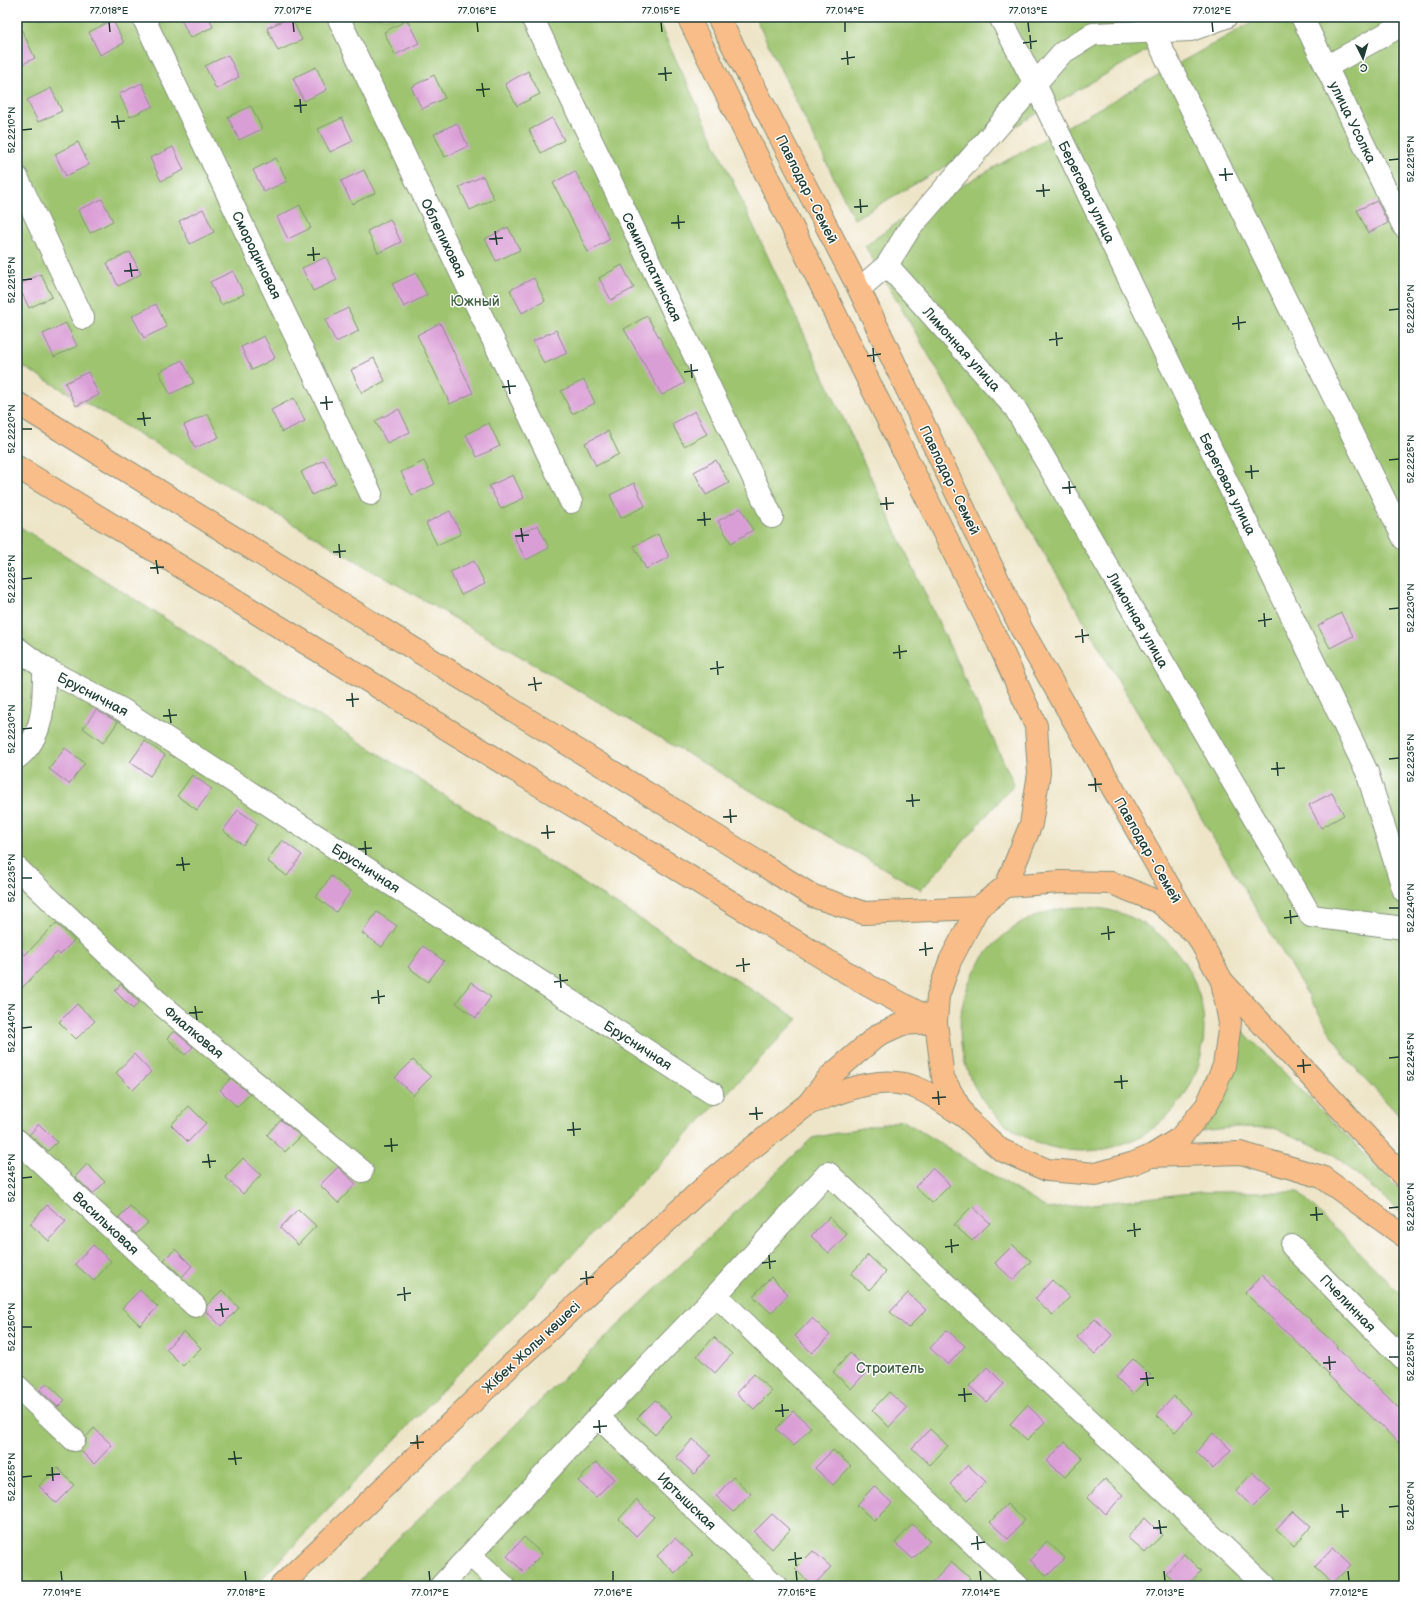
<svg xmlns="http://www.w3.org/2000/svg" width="1421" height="1603" font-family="'Balsamiq Sans',sans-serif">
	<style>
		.green { fill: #9ec46f; stroke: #5e8052 }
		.building { fill: #da9ed6 }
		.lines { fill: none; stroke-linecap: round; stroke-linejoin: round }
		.minor-casing { stroke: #86917e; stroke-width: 24 }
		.major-casing { stroke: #86917e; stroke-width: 24 }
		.highway-casing { stroke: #86917e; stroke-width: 24 }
		.minor { stroke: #fff; stroke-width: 22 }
		.major { stroke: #f9bd89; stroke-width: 22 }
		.highway { stroke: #f9bd89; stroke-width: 22 }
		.ticks { fill: none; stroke: #1f3d34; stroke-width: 1.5 }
		.labels { text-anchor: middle; stroke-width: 3; stroke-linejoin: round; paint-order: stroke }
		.street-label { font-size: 14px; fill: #1f3d34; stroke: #fff }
		.park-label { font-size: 14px; fill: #3f5f43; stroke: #fff }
		.neatline { fill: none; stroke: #1f3d34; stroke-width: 1.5 }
		.ticks-label { font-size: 10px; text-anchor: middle; fill: #1f3d34 }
	</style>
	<rect width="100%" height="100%" fill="#fff"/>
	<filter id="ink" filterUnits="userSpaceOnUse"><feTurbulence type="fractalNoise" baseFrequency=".025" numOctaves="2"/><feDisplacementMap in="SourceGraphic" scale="8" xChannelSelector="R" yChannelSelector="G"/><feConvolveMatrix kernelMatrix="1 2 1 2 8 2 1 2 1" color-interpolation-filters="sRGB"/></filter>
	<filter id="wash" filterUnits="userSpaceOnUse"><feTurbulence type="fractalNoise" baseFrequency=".012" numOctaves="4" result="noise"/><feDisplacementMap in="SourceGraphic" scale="16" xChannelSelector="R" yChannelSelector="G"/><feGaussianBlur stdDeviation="0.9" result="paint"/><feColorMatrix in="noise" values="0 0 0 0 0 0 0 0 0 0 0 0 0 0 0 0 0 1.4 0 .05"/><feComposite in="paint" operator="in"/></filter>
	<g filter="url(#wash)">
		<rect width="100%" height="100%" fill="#eee5c8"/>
		<g class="green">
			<polygon points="17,17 656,17 1014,784 921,890 17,363"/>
			<polygon points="755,17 1205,17 854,219"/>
			<polygon points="1261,17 1404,17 1404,1121 1346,1058 1124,690 865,246 901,220"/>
			<polygon points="17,525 798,1019 255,1586 17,1586"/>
			<circle cx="1082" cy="1029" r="122"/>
			<polygon points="1238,1026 1404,1194 1404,1215 1332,1153 1274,1128 1237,1127 1192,1132"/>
			<polygon points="902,1120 1048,1209 1200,1192 1298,1192 1404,1297 1404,1586 355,1586 390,1546 812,1138"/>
		</g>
		<g id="blocks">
			<g class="building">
				<polygon points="180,17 209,17 213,27 190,38"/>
				<polygon points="291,17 302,40 278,51 267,28"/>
				<polygon points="17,20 35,58 17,67"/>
				<polygon points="113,20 124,43 100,55 89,32"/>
				<polygon points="407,20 419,43 395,55 384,32"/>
				<polygon points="228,55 239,77 216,89 205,66"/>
				<polygon points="316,67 327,90 304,101 293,78"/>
				<polygon points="528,71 540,94 517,106 505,84"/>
				<polygon points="434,75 445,98 422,109 411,87"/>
				<polygon points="142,83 153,106 130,117 119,94"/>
				<polygon points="51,88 62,111 38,122 27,100"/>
				<polygon points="251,106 262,129 239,140 228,117"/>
				<polygon points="342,118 353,141 330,152 318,129"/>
				<polygon points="552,118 564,140 541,153 529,130"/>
				<polygon points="457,123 468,146 445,157 434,134"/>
				<polygon points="78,142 89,165 66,176 55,154"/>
				<polygon points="173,147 184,170 161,181 150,158"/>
				<polygon points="276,158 287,181 264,192 253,170"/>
				<polygon points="364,170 375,193 352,204 341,181"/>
				<polygon points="575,171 610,239 588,252 553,183"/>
				<polygon points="483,176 494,199 470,210 459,187"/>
				<polygon points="102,199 113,221 90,233 78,210"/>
				<polygon points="1377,201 1388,223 1368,233 1357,210"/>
				<polygon points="300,205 311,228 288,239 277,217"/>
				<polygon points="203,209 214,232 190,244 179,221"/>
				<polygon points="390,219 401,242 378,253 367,231"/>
				<polygon points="508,227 520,250 496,261 485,239"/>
				<polygon points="130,252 141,274 118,286 107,263"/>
				<polygon points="326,257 337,280 313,291 302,268"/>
				<polygon points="622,265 634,288 611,300 599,278"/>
				<polygon points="233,271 244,294 221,305 210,282"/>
				<polygon points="416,273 427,295 404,307 392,284"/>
				<polygon points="41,274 52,297 29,308 18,285"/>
				<polygon points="534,278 545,301 522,313 510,290"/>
				<polygon points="156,304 167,327 144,338 132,316"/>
				<polygon points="348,308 359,331 336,342 325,320"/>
				<polygon points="647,316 685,383 662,395 624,329"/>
				<polygon points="66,323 77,346 54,357 43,334"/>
				<polygon points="440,323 473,393 450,404 417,335"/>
				<polygon points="556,330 567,353 544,364 533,341"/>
				<polygon points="264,336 275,358 252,370 241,347"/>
				<polygon points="374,358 385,381 362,393 351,370"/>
				<polygon points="182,360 194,383 170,394 159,372"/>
				<polygon points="88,372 99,395 76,406 65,383"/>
				<polygon points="584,380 595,403 572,414 561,391"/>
				<polygon points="294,398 305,421 282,432 271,410"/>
				<polygon points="399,409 410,432 387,443 375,421"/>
				<polygon points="695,411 707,434 684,446 672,424"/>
				<polygon points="208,414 219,437 195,448 184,425"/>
				<polygon points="489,423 500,446 477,457 466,434"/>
				<polygon points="608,431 619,454 596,466 585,443"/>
				<polygon points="324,460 336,483 312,495 301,472"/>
				<polygon points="716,460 729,483 706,495 694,472"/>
				<polygon points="424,461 435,484 412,495 401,472"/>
				<polygon points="513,475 524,498 501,509 489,486"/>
				<polygon points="634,483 645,506 621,518 610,495"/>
				<polygon points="741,508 753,530 731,543 718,521"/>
				<polygon points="450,511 461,534 437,545 426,523"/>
				<polygon points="538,525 549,548 526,560 514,537"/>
				<polygon points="658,534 669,557 646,569 634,546"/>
				<polygon points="474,561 485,584 461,595 450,572"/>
				<polygon points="1341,613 1353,636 1330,648 1318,626"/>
				<polygon points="96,710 118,722 103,743 83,728"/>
				<polygon points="145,741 165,755 150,776 130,762"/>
				<polygon points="65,748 85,763 69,784 49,769"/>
				<polygon points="192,775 212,789 197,810 177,796"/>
				<polygon points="1332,793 1344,815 1321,828 1309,805"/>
				<polygon points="238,810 258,824 243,845 223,831"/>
				<polygon points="282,840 302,855 287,876 267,861"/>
				<polygon points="331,876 351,891 336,912 316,897"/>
				<polygon points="377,912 397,926 382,947 362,933"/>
				<polygon points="56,923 74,940 60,955 57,952 17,993 17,947 25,955"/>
				<polygon points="423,946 444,961 428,982 408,967"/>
				<polygon points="471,982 491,997 476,1018 456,1003"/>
				<polygon points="121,984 139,1002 133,1009 115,991"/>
				<polygon points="77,1004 95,1021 76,1039 59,1022"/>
				<polygon points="174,1031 193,1047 185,1055 167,1038"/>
				<polygon points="134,1054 151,1072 133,1090 116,1073"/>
				<polygon points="413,1060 431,1077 413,1095 395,1078"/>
				<polygon points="231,1078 250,1094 237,1107 220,1090"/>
				<polygon points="189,1106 206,1123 188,1142 171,1125"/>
				<polygon points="281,1120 301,1136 285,1152 267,1135"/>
				<polygon points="39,1124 57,1142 48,1151 29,1135"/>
				<polygon points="243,1158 261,1175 243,1194 225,1177"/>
				<polygon points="87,1164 105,1182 93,1194 75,1177"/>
				<polygon points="338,1167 356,1184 338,1203 320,1185"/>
				<polygon points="932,1168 950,1185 932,1203 915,1187"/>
				<polygon points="47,1205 66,1221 49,1241 30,1224"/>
				<polygon points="130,1206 148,1223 136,1234 118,1218"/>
				<polygon points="972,1206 990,1223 972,1241 954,1225"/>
				<polygon points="298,1209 316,1226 298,1245 280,1228"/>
				<polygon points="829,1217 847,1234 829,1253 811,1236"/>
				<polygon points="93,1245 111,1261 94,1281 75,1264"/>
				<polygon points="1013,1245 1031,1261 1013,1280 995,1263"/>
				<polygon points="175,1249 192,1266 182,1277 164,1260"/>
				<polygon points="868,1255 886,1272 869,1290 851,1274"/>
				<polygon points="1262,1275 1311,1320 1310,1321 1337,1346 1336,1347 1404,1413 1404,1448 1328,1375 1329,1374 1302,1347 1245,1293"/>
				<polygon points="771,1277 788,1294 771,1313 753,1296"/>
				<polygon points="1052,1280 1070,1297 1053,1315 1035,1299"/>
				<polygon points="140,1290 158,1307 140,1325 122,1308"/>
				<polygon points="222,1290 239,1308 221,1326 206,1311 207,1305"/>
				<polygon points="908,1293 926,1310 908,1328 890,1312"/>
				<polygon points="812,1318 830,1335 812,1353 795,1336"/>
				<polygon points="1095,1319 1112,1335 1095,1354 1077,1337"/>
				<polygon points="947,1330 965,1346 948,1365 930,1348"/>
				<polygon points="184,1331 201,1348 183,1366 166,1349"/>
				<polygon points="714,1337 732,1354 715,1373 697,1356"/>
				<polygon points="850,1353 868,1370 851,1389 833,1372"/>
				<polygon points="1133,1359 1151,1375 1133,1394 1116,1377"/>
				<polygon points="987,1367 1004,1384 987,1402 969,1386"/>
				<polygon points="754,1374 772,1391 754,1409 736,1393"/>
				<polygon points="47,1383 65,1400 58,1407 40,1390"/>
				<polygon points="889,1392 907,1408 889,1427 872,1410"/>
				<polygon points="1174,1396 1192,1413 1175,1432 1157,1415"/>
				<polygon points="655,1400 672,1416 655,1435 637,1418"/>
				<polygon points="1027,1405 1045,1422 1027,1440 1010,1424"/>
				<polygon points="793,1411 811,1427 794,1446 776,1429"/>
				<polygon points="94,1428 112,1445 94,1464 80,1450 86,1443 86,1437"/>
				<polygon points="930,1429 948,1446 930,1465 912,1448"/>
				<polygon points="1213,1433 1231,1450 1213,1469 1196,1452"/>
				<polygon points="693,1439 711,1456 694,1474 676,1457"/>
				<polygon points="1065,1442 1083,1459 1065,1477 1047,1461"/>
				<polygon points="833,1450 851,1466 833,1485 815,1468"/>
				<polygon points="596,1462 614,1479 596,1497 578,1481"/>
				<polygon points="968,1465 986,1482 968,1500 950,1484"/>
				<polygon points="57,1467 74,1485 56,1503 39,1486"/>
				<polygon points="1253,1472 1271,1489 1253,1507 1236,1491"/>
				<polygon points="733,1477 751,1494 734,1512 716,1496"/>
				<polygon points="1105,1479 1123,1495 1106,1514 1088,1497"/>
				<polygon points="874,1486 892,1503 874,1521 857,1505"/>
				<polygon points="636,1500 654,1517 636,1536 619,1519"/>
				<polygon points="1007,1504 1025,1520 1008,1539 990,1522"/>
				<polygon points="1293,1511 1311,1527 1294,1546 1276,1529"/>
				<polygon points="772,1514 790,1530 772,1549 754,1532"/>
				<polygon points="1145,1518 1162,1535 1145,1553 1127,1537"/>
				<polygon points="912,1524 930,1541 913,1559 895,1543"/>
				<polygon points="524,1537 542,1554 524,1572 507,1556"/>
				<polygon points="675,1538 693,1555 675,1573 657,1556"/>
				<polygon points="1047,1541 1065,1558 1047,1576 1030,1560"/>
				<polygon points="1333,1548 1351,1565 1333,1583 1315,1567"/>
				<polygon points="813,1551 831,1567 813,1586 795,1569"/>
				<polygon points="1184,1554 1201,1571 1187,1586 1180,1586 1166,1573"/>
				<polygon points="952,1562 970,1578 963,1586 929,1586"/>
			</g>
		</g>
	</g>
	<g filter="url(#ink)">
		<use href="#blocks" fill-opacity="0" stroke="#86917e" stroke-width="1"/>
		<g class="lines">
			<g class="minor-casing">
				<g id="minor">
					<polyline points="143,17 371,494"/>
					<polyline points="338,17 571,502"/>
					<polyline points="532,17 772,517"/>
					<polyline points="1000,17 1035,84 1367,772 1404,891"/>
					<polyline points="1146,17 1404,539"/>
					<polyline points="1302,17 1404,227"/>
					<polyline points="1326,67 1404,24"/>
					<polyline points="17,177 83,318"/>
					<polyline points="887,265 1015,408 1311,916 1404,928"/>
					<polyline points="859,289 887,265 910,228 1062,53 1093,34 1191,30 1226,17"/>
					<polyline points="17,648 44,668 123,710 712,1093"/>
					<path d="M17 758C45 737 44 700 44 668"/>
					<polyline points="17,868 156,1000 362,1171"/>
					<polyline points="17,1140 195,1306"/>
					<polyline points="1292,1246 1404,1360"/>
					<polyline points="716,1295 913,1487 1018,1586"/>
					<polyline points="17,1386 74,1440"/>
					<polyline points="598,1417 776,1586"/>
					<polyline points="470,1555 504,1586"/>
					<polyline points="441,1586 598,1417 716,1295 828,1173 1265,1586"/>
				</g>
			</g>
			<g class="major-casing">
				<g id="major">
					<polyline points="17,403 813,896 864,913 978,908"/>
					<polyline points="17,467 869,986 936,1022"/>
					<polyline points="1222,981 1404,1177"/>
					<polyline points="1151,1156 1241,1153 1322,1177 1404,1236"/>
				</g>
			</g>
			<g class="highway-casing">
				<g id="highway">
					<polyline points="688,17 998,642 1036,726 1039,773 1031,824 1006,886"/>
					<polyline points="718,17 859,289 1022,630 1197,935"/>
					<polygon points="1061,882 1112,883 1159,902 1197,935 1222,981 1230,1023 1224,1066 1207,1105 1180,1138 1151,1156 1134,1163 1096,1174 1047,1170 1001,1150 965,1117 943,1078 936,1022 938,996 950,961 978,908 1006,886"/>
					<path d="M808 1104C842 1092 881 1073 917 1088 934 1095 949 1107 965 1117"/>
					<polyline points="281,1586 510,1366 713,1179 808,1104 829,1077 878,1035 902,1024 936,1022"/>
				</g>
			</g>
			<use href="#minor" class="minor"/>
			<use href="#major" class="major"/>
			<use href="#highway" class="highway"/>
		</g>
	</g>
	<path class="ticks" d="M109 22 110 32M293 22 294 32M477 22 478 32M661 22 662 32M845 22V32M1028 22 1029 32M1212 22 1213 32M1030 35 1031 49M1023 43 1037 41M847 51 848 65M841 59 855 57M665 67 666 81M658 74 672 73M482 83 484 97M476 90 490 89M300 99 301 113M294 106 307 105M117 115 119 129M111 122 125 121M22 130 32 129M1389 160 1399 159M1225 168 1226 181M1219 175 1233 174M1043 184 1044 197M1036 191 1050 190M860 199 861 213M854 207 868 206M678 215 679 229M671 223 685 222M495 231 497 245M489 239 503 238M313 247 314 261M307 255 320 254M130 263 132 277M124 271 138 270M22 280 32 279M1389 310 1399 309M1238 316 1239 330M1232 324 1246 322M1056 332 1057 346M1049 340 1063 338M873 348 874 362M867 356 881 354M691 364 692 378M684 372 698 370M508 380 510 394M502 387 516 386M326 396 327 410M320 403 333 402M143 412 145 426M137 419 151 418M22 429H32M1389 460 1399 459M1251 465 1252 479M1245 472 1259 471M1069 481 1070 494M1062 488 1076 487M886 497 887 510M880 504 894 503M704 512 705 526M697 520 711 519M521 528 523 542M515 536 529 535M339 544 340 558M333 552 346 551M156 560 158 574M150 568 164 567M22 579 32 578M1389 609 1399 608M1264 613 1265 627M1258 621 1272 619M1082 629 1083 643M1075 637 1089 635M899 645 900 659M893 653 907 651M717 661 718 675M710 669 724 667M534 677 536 691M528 685 542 683M352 693 353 707M346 700 359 699M169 709 171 723M163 716 177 715M22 729 32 728M1389 759 1399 758M1277 762 1278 776M1271 769 1285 768M1095 778 1096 792M1088 785 1102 784M912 794 913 807M906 801 920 800M730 809 731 823M723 817 737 816M547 825 548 839M541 833 555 832M365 841 366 855M358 849 372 848M182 857 184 871M176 865 190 864M22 878H32M1389 908H1399M1290 910 1291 924M1284 918 1298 916M1108 926 1109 940M1101 934 1115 932M925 942 926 956M919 950 933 948M743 958 744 972M736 966 750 964M560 974 561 988M554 982 568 980M378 990 379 1004M371 998 385 996M195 1006 197 1020M189 1013 203 1012M22 1028 32 1027M1389 1058 1399 1057M1303 1059 1304 1073M1297 1066 1311 1065M1121 1075 1122 1089M1114 1082 1128 1081M938 1091 939 1105M932 1098 946 1097M756 1107 757 1120M749 1114 763 1113M573 1122 574 1136M567 1130 581 1129M391 1138 392 1152M384 1146 398 1145M208 1154 210 1168M202 1162 216 1161M22 1178 32 1177M1316 1207 1317 1221M1389 1208 1399 1207M1310 1215 1323 1214M1134 1223 1135 1237M1127 1231 1141 1229M951 1239 952 1253M945 1247 959 1245M769 1255 770 1269M762 1263 776 1261M586 1271 587 1285M580 1279 594 1277M404 1287 405 1301M397 1295 411 1293M221 1303 223 1317M215 1310 229 1309M22 1327H32M1329 1356 1330 1370M1389 1357H1399M1323 1363 1336 1362M1146 1372 1148 1386M1140 1379 1154 1378M964 1388 965 1402M958 1395 972 1394M782 1404 783 1417M775 1411 789 1410M599 1420 600 1433M593 1427 607 1426M417 1435 418 1449M410 1443 424 1442M234 1451 236 1465M228 1459 242 1458M52 1467 53 1481M46 1475 60 1474M22 1477 32 1476M1342 1504 1343 1518M1389 1507 1399 1506M1336 1512 1349 1511M1159 1520 1161 1534M1153 1528 1167 1527M977 1536 978 1550M971 1544 985 1542M795 1552 796 1566M788 1560 802 1558M61 1571 62 1581M245 1571 246 1581M429 1571 430 1581M613 1571V1581M796 1571 797 1581M980 1571 981 1581M1164 1571 1165 1581M1348 1571 1349 1581"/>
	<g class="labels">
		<g class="street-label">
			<text transform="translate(1353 122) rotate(64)" y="5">улица Усолка</text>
			<text transform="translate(807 189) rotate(63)" y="5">Павлодар - Семей</text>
			<text transform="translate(1087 192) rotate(64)" y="5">Береговая улица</text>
			<text transform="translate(444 238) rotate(64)" y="5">Облепиховая</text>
			<text transform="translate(257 255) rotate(64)" y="5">Смородиновая</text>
			<text transform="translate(652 267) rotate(64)" y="5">Семипалатинская</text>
			<text transform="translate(962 349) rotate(48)" y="5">Лимонная улица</text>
			<text transform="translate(950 480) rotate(64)" y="5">Павлодар - Семей</text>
			<text transform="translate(1228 484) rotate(64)" y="5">Береговая улица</text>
			<text transform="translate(1138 620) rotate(60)" y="5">Лимонная улица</text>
			<text transform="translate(93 694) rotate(28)" y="5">Брусничная</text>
			<text transform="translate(1148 850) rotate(60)" y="5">Павлодар - Семей</text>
			<text transform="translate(366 868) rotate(33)" y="5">Брусничная</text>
			<text transform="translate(194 1032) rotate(40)" y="5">Фиалковая</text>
			<text transform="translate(638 1045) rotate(33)" y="5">Брусничная</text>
			<text transform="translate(106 1223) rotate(43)" y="5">Васильковая</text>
			<text transform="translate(1348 1303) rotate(46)" y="5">Пчелинная</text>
			<text transform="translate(531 1347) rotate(-43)" y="5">Жібек Жолы көшесі</text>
			<text transform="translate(687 1501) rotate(44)" y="5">Иртышская</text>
		</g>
		<g class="park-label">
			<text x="475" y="306">Южный</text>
			<text x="890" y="1373">Строитель</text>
		</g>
	</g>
	<rect width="1421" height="1603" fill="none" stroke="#fff" stroke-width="44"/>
	<g transform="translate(1363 58) rotate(175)" stroke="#ffffff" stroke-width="3" paint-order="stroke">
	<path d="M0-3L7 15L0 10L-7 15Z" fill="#1f3d34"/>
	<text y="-6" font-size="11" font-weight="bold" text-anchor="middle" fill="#1f3d34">С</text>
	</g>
	<rect x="22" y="22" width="1377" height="1559" class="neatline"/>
	<g class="ticks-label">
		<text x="109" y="14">77.018°E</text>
		<text x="293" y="14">77.017°E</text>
		<text x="477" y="14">77.016°E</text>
		<text x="661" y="14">77.015°E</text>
		<text x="845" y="14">77.014°E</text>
		<text x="1028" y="14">77.013°E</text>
		<text x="1212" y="14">77.012°E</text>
		<text transform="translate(11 130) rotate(-90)" y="4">52.2210°N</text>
		<text transform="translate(1410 159) rotate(-90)" y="4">52.2215°N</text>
		<text transform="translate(11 280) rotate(-90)" y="4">52.2215°N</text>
		<text transform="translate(1410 309) rotate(-90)" y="4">52.2220°N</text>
		<text transform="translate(11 429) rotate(-90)" y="4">52.2220°N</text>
		<text transform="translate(1410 459) rotate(-90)" y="4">52.2225°N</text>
		<text transform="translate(11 579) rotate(-90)" y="4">52.2225°N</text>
		<text transform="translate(1410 608) rotate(-90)" y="4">52.2230°N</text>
		<text transform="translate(11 729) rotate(-90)" y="4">52.2230°N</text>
		<text transform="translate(1410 758) rotate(-90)" y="4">52.2235°N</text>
		<text transform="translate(11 878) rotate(-90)" y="4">52.2235°N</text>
		<text transform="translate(1410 908) rotate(-90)" y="4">52.2240°N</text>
		<text transform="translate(11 1028) rotate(-90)" y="4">52.2240°N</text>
		<text transform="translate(1410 1057) rotate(-90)" y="4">52.2245°N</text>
		<text transform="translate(11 1178) rotate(-90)" y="4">52.2245°N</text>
		<text transform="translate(1410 1207) rotate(-90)" y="4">52.2250°N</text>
		<text transform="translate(11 1327) rotate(-90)" y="4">52.2250°N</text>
		<text transform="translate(1410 1357) rotate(-90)" y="4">52.2255°N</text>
		<text transform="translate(11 1477) rotate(-90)" y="4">52.2255°N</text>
		<text transform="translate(1410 1506) rotate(-90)" y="4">52.2260°N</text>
		<text x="62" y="1596">77.019°E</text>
		<text x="246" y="1596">77.018°E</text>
		<text x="430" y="1596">77.017°E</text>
		<text x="613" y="1596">77.016°E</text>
		<text x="797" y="1596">77.015°E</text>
		<text x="981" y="1596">77.014°E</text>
		<text x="1165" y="1596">77.013°E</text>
		<text x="1349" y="1596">77.012°E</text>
	</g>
</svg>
